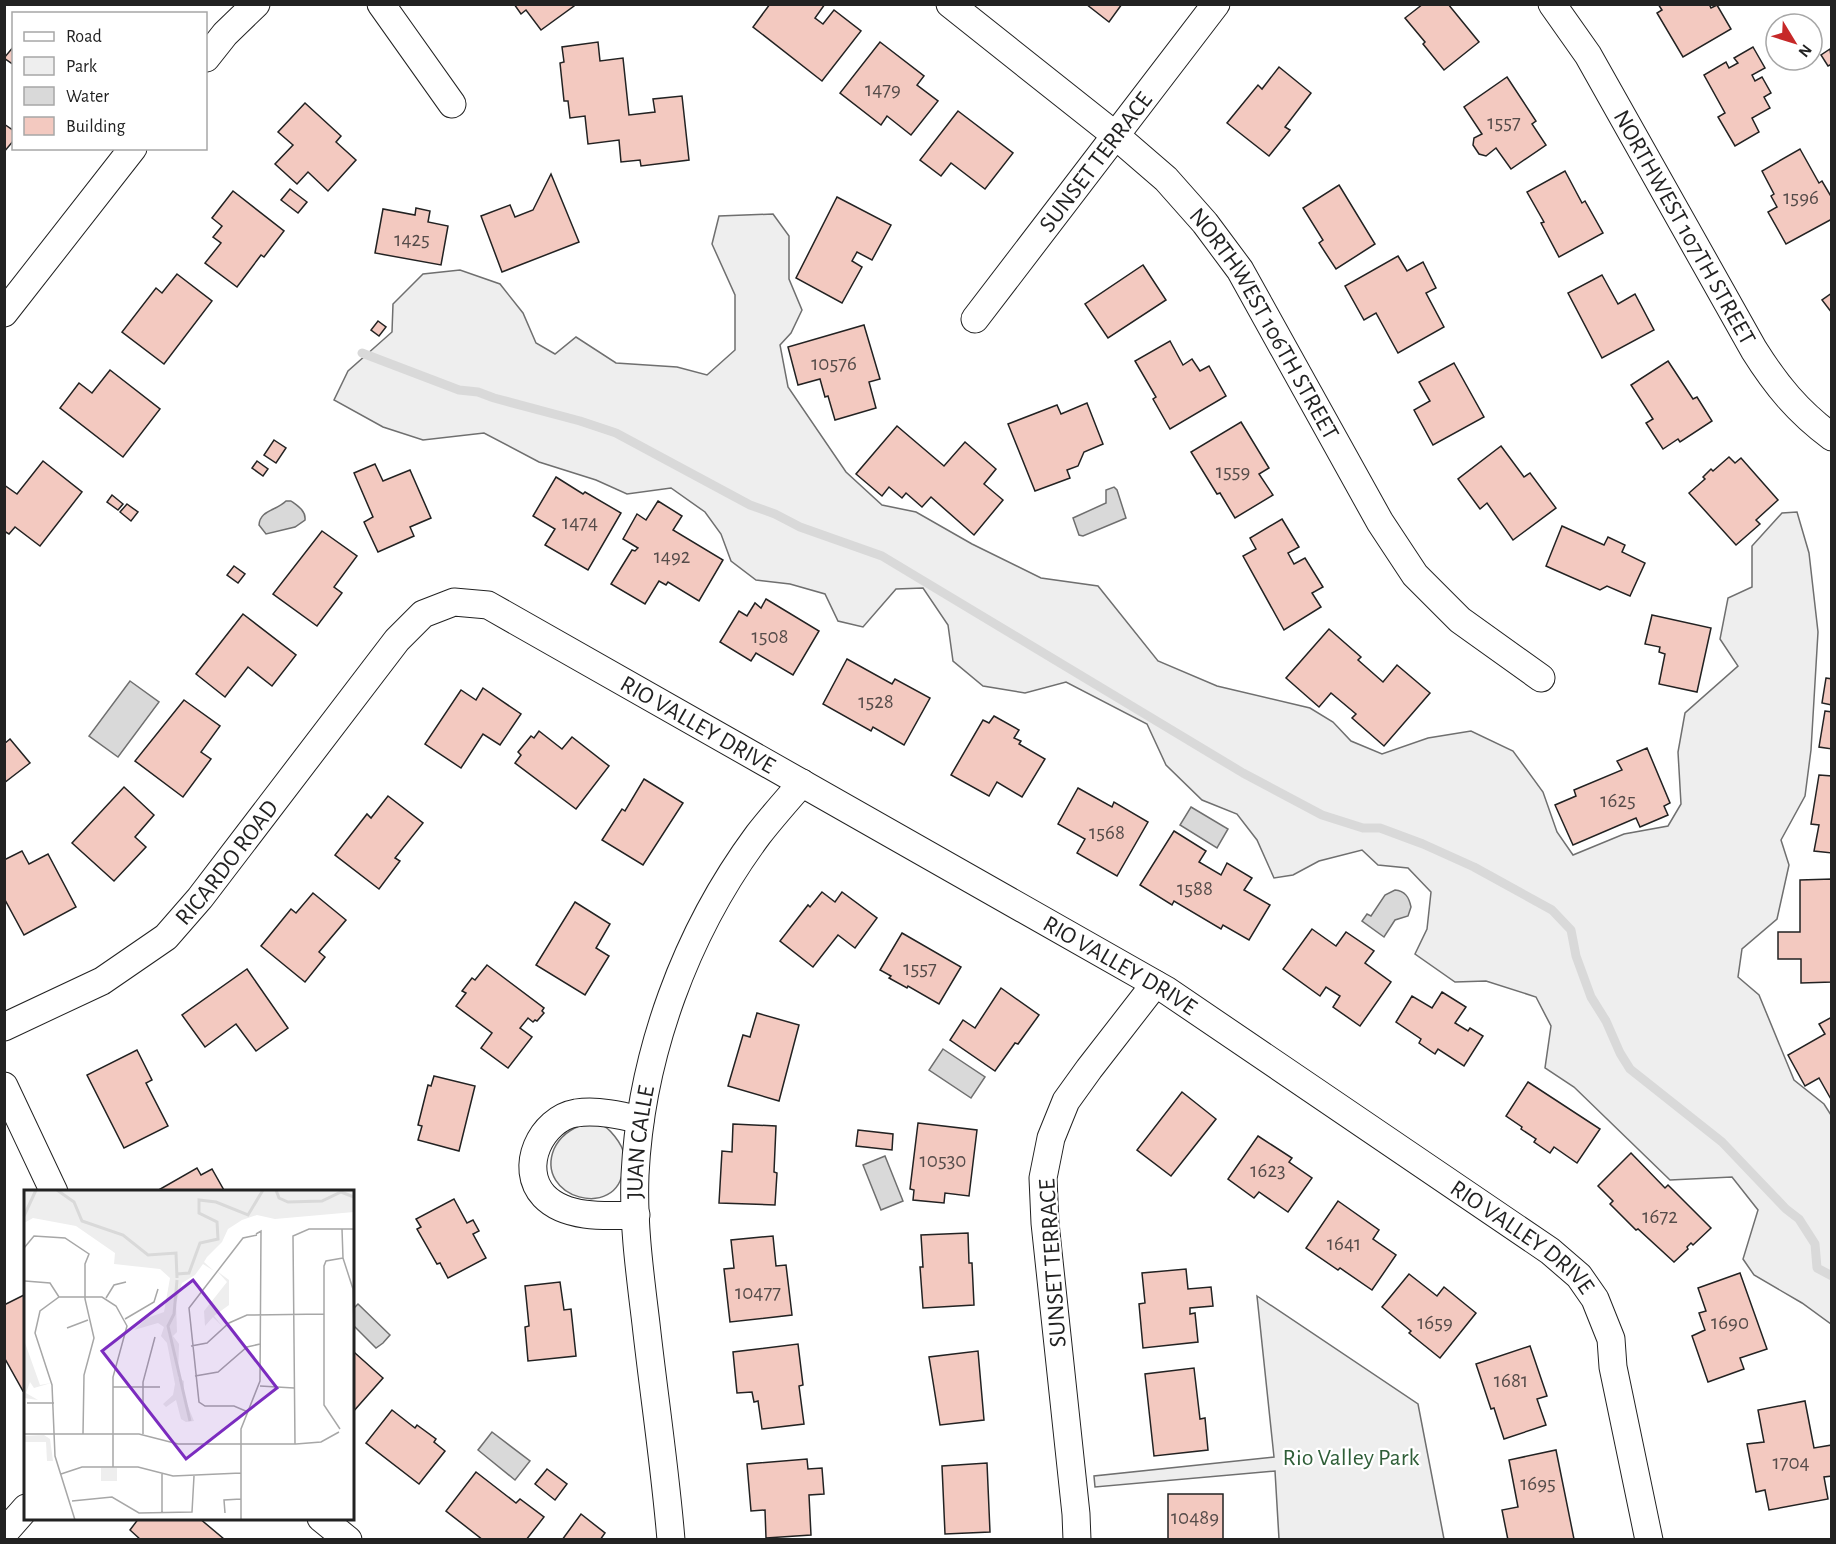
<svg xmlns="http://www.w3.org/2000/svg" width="1836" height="1544" font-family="'Alegreya Sans',sans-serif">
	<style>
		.green { fill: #eee; stroke: #6f6f6f; stroke-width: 1.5 }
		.water { fill: #d9d9d9; stroke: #6f6f6f; stroke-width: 1.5 }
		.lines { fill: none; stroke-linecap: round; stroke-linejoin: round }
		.stream { stroke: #d9d9d9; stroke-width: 9 }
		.building { fill: #f3c9c0; stroke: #222; stroke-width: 1.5 }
		.minor-casing { stroke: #222; stroke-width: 29 }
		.minor { stroke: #fff; stroke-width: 27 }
		.labels { text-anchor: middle; stroke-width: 4.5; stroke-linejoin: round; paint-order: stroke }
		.number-label { font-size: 21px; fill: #564c4a }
		.street-label { font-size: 24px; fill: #222; stroke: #fff }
		.park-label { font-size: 24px; fill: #2f5e38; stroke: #fff }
		.inset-river { fill: none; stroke: #d9d9d9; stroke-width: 3 }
		.inset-road { fill: none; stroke: #a7a7a7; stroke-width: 1.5 }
		.view { fill: #7b2cbf; fill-opacity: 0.15; stroke: #7b2cbf; stroke-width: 3 }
		.inset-edge { fill: none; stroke: #222; stroke-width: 3 }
	</style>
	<rect width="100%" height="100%" fill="#fff"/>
	<g class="green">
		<polygon points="773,214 789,236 789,279 802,310 791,333 780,345 788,387 846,472 882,505 916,512 972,544 1041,578 1098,586 1158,661 1217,686 1310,708 1333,722 1351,741 1382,754 1428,738 1471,731 1513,751 1543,792 1557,832 1573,855 1624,834 1668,826 1681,804 1678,752 1685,713 1738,666 1720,639 1728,598 1752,587 1752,546 1782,513 1797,512 1809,553 1818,632 1811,750 1805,796 1781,840 1789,865 1777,919 1742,949 1738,977 1759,995 1794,1080 1824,1104 1831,1115 1831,1324 1802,1303 1754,1275 1743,1259 1758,1210 1732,1177 1670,1180 1574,1087 1545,1068 1551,1026 1536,997 1486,981 1455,982 1415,954 1427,929 1431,892 1408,868 1378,865 1362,850 1319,861 1293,875 1274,878 1257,840 1237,814 1202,800 1166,765 1147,724 1066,682 1025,693 983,686 953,661 948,625 923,588 896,589 863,627 838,621 825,594 790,584 756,580 731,561 721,534 705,512 671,488 627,494 596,480 539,462 484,433 423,440 383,427 334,400 348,371 392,332 393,304 423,274 460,270 500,284 523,313 536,343 555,354 576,337 616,363 677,367 707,375 735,350 735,295 712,244 719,216"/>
		<path d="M585 1124C589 1124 595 1123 599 1124 609 1126 623 1145 624 1155 625 1159 624 1164 623 1169 618 1221 534 1198 554 1149 560 1136 572 1128 585 1124Z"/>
		<polygon points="1257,1296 1418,1404 1444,1539 1279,1539 1275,1471 1095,1487 1094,1476 1274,1457"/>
	</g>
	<g class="water">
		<polygon points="1114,487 1117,490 1126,518 1083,536 1079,535 1073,518 1106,503 1106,490"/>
		<path d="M286 501H291C298 506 306 511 305 520L295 527 266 534 259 525C260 510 276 511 286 501Z"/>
		<polygon points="130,681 159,702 118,757 89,736"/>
		<polygon points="1191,807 1228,829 1217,848 1180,825"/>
		<path d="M1395 890C1405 891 1409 897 1411 907L1408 916 1395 920 1384 937 1362 921 1367 914 1371 916 1385 895Z"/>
		<polygon points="943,1049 985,1077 971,1098 929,1070"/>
		<polygon points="885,1156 903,1201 881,1210 863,1165"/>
		<polygon points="358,1304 390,1335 383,1343 376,1348 353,1325 353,1309"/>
		<polygon points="492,1432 530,1461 515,1480 478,1450"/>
	</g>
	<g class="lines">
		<polyline class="stream" points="362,353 459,390 478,392 494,398 580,421 616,433 750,505 775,514 800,527 882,556 1243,773 1322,815 1363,828 1380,828 1423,844 1474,867 1552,910 1571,930 1576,956 1591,997 1606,1021 1620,1053 1630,1069 1722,1142 1786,1209 1799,1219 1815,1244 1817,1268 1832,1276"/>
	</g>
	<g class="building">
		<polygon points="514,4 573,4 574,6 541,30 526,10 521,14"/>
		<polygon points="770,4 825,4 815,18 823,24 834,10 861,31 822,81 753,27"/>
		<polygon points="1086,4 1122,4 1109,22"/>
		<polygon points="1423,4 1448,4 1479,42 1444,70 1423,44 1425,42 1405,18"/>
		<polygon points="1658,4 1709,4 1711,8 1717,5 1731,29 1683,57 1657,13 1662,10"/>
		<polygon points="598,42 600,61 623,58 629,115 655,112 653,99 682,96 689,160 641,166 640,160 621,162 619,140 588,144 585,116 570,118 568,101 564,101 560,63 564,62 562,47"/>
		<polygon points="880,42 924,76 917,85 938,101 911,135 887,116 881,125 840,93"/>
		<polygon points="14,46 14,65 4,58"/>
		<polygon points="1753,47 1765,68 1752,75 1755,81 1762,77 1771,93 1764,97 1770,108 1752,118 1759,132 1735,146 1718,117 1725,113 1704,75 1726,62 1729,68 1738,63 1734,58"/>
		<polygon points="1830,49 1832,64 1828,66 1821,55"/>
		<polygon points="1279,67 1311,93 1285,127 1290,130 1269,156 1227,123 1258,85 1262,89"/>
		<polygon points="1507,77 1536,121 1532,124 1546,145 1511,169 1496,148 1486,156 1479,154 1473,145 1474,138 1482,134 1464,107"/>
		<polygon points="305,103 341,136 336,142 356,160 328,191 308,172 297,184 275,164 293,145 278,132"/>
		<polygon points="958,111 1013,153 985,189 951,163 941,176 920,160"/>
		<polygon points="4,124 14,131 14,140 4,152"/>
		<polygon points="1800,149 1819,183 1822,181 1832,198 1832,219 1786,244 1768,212 1777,207 1771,196 1774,194 1762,171"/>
		<polygon points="1565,171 1582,203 1585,201 1603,233 1559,257 1541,223 1544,222 1527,192"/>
		<polygon points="551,174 579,242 502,272 481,216 510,205 515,217 533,210"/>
		<polygon points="1339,185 1375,244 1336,269 1319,243 1323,240 1303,208"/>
		<polygon points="290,189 307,202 298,213 281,200"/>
		<polygon points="233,191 284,231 264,257 261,255 237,287 205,263 221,243 213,237 222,226 212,218"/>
		<polygon points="837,197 891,225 872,260 857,252 852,261 862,267 842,303 796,278"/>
		<polygon points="416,208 430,211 428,222 448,226 441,265 375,253 383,209 415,215"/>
		<polygon points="1398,256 1407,271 1423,262 1436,288 1426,293 1444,327 1398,353 1376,313 1364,320 1345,286"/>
		<polygon points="1143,265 1166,300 1108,338 1085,304"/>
		<polygon points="177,274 212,301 164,364 122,332 156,288 162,293"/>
		<polygon points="1602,275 1618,304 1635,294 1654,330 1602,358 1568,293"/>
		<polygon points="1832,293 1832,313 1822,300"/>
		<polygon points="378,321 386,327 379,336 371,330"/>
		<polygon points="864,325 880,379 869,382 876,408 835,420 828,396 825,397 820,379 798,385 788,347"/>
		<polygon points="1170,341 1183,365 1192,359 1200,371 1209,366 1226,396 1170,429 1153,399 1156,397 1135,361"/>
		<polygon points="1668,361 1693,399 1697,397 1712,421 1680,442 1678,439 1663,449 1646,423 1653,419 1631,385"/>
		<polygon points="1454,363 1484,417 1433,445 1414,410 1430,401 1419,382"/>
		<polygon points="110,370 160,409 123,457 60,408 79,383 92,393"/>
		<polygon points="1087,403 1103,444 1084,452 1078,466 1067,470 1070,478 1035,491 1008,424 1057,405 1061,414"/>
		<polygon points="1241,422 1269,468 1259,474 1273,495 1235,518 1220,493 1217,494 1191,452"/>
		<polygon points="897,426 944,466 965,442 996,469 984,484 1003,500 974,535 931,497 922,507 906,493 902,498 889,487 882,496 856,474"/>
		<polygon points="274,440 286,448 276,463 264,455"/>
		<polygon points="1501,446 1524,477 1530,473 1556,508 1513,540 1487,503 1480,509 1458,479"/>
		<polygon points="1729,457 1735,463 1741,458 1778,500 1756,520 1760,524 1736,545 1689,493 1705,479 1703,477 1711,469 1713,471"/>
		<polygon points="43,461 82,492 40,546 15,527 9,534 4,531 4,485 17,494"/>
		<polygon points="257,461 268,469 263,476 252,468"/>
		<polygon points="375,464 383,481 410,470 431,518 410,527 414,536 378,552 364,522 373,517 354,473"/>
		<polygon points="556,477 583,494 585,492 621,513 588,570 545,545 555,529 533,516"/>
		<polygon points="112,495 123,504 118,510 107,502"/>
		<polygon points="658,501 682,516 673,530 723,560 699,601 668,582 666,585 659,581 645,604 611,584 632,550 635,551 638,548 623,539 637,514 646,520"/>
		<polygon points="127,504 138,512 131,521 120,512"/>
		<polygon points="1282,519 1299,547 1288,553 1294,564 1305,558 1323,587 1312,593 1321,607 1284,630 1243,556 1256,549 1250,538"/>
		<polygon points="1562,526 1604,545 1608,537 1625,545 1622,552 1645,563 1630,596 1607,586 1600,590 1546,566"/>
		<polygon points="322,531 357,556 334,587 342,593 317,626 273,594"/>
		<polygon points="234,566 245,574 238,583 227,575"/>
		<polygon points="766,599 819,631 793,675 756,653 751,661 720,642 739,611 747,616 755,603 761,608"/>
		<polygon points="243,614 296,655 272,686 248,667 225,697 196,674"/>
		<polygon points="1652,615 1711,628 1697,692 1659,684 1665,654 1659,652 1660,647 1645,644"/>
		<polygon points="1329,629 1361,657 1358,660 1383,682 1397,665 1430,693 1384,746 1352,718 1356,714 1331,693 1319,707 1286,678"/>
		<polygon points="847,659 892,684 895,679 930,698 904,745 873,727 871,731 823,704"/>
		<polygon points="1826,678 1832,679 1832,705 1822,703"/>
		<polygon points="483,688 521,714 500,745 483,734 461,768 425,744 461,690 476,700"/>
		<polygon points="184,700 220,726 201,752 211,759 183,797 135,761"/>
		<polygon points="1825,711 1832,712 1832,749 1819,747"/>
		<polygon points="994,716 1019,730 1014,738 1021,741 1019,744 1045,759 1022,797 997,782 989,796 951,775 983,720 989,723"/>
		<polygon points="539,731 562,749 572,737 609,766 576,809 515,763 521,755 518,752 531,736 534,738"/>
		<polygon points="10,739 30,763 4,783 4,744"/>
		<polygon points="1647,748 1670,803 1664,806 1668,815 1640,827 1636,818 1573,845 1555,805 1576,796 1574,790 1622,770 1617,761"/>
		<polygon points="1819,775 1832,776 1832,853 1814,851 1819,825 1811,824"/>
		<polygon points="644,779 683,803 643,865 602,840 622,809 625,811"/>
		<polygon points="124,787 154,815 135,837 146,847 114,881 72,843"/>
		<polygon points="1078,788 1112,807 1114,802 1148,822 1117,876 1077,853 1085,839 1058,824"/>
		<polygon points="388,796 423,823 395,858 400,861 379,889 335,855 367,814 371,818"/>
		<polygon points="1174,831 1206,851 1199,862 1221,875 1227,863 1252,878 1244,890 1270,905 1249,940 1223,925 1221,929 1174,901 1172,905 1140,885"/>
		<polygon points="22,851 29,864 48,854 76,907 24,935 4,898 4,860"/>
		<polygon points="1832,879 1832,982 1801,983 1801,959 1778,959 1778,932 1800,932 1800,880"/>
		<polygon points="822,892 835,902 842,892 877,918 855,948 838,935 813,967 780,941 808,905 810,907"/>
		<polygon points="313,893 346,920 319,952 325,957 305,982 261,946 291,909 296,913"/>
		<polygon points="575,902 610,924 596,948 609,956 585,995 536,965"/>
		<polygon points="1312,929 1336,946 1346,932 1374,951 1365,963 1391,982 1360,1026 1333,1007 1340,996 1326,987 1320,996 1283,969"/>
		<polygon points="902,933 961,967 939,1004 908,986 907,988 889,978 891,976 880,970"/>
		<polygon points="487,965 544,1008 542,1011 544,1013 537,1021 535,1020 533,1022 528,1018 520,1028 532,1037 508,1068 481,1048 492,1033 456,1006 466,993 462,991 472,978 475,980"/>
		<polygon points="247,969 288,1028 256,1051 236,1024 205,1047 182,1015"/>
		<polygon points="1001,988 1039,1015 1018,1044 1015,1043 995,1071 950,1040 963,1020 975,1028"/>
		<polygon points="1442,992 1466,1007 1455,1023 1468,1031 1470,1028 1483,1036 1464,1066 1438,1049 1435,1054 1419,1043 1421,1039 1396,1022 1412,996 1432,1008"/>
		<polygon points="757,1013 799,1025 779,1101 728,1086 743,1035 750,1037"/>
		<polygon points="1832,1017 1832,1101 1819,1078 1805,1086 1788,1055 1825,1034 1819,1024"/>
		<polygon points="137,1050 152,1080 146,1083 168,1126 124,1148 87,1075"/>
		<polygon points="434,1076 475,1086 459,1151 418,1140 422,1126 418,1125 428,1085 431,1086"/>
		<polygon points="1528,1082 1600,1129 1577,1163 1554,1147 1550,1153 1534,1142 1536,1139 1521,1129 1522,1127 1506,1116"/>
		<polygon points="1182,1092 1216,1119 1171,1176 1137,1150"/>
		<polygon points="918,1123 977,1130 969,1196 945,1193 944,1203 913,1200 914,1190 910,1189"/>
		<polygon points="733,1124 776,1126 774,1172 777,1173 775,1205 719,1203 722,1151 732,1152"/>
		<polygon points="858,1130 893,1134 892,1150 856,1146"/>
		<polygon points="1258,1136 1292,1158 1289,1162 1312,1178 1288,1212 1259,1192 1254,1198 1228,1179"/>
		<polygon points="1631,1153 1665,1188 1668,1185 1711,1228 1693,1245 1691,1243 1687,1247 1688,1249 1674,1262 1638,1229 1636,1230 1610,1204 1613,1201 1598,1186"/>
		<polygon points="197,1168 201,1175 212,1169 225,1192 155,1192"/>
		<polygon points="454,1199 467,1223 473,1220 479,1231 473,1234 486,1258 448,1278 440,1263 437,1264 417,1229 421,1227 416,1219"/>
		<polygon points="1338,1201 1379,1230 1373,1239 1396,1255 1372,1290 1340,1268 1338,1270 1306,1248"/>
		<polygon points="968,1233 969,1263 972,1263 974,1305 923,1308 920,1267 923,1267 921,1235"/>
		<polygon points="773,1236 776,1266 786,1265 792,1315 730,1322 724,1269 734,1268 731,1240"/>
		<polygon points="1186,1269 1188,1289 1211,1287 1213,1306 1190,1308 1190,1314 1195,1313 1198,1342 1143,1348 1139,1304 1145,1303 1142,1273"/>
		<polygon points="1740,1273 1767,1349 1740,1358 1744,1369 1708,1382 1692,1336 1705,1330 1699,1313 1706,1311 1698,1288"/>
		<polygon points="1409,1274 1437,1296 1444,1287 1476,1313 1440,1358 1409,1333 1411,1331 1382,1307"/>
		<polygon points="560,1282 564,1310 571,1309 576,1356 528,1361 525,1327 529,1326 525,1286"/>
		<polygon points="24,1295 26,1390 23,1391 4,1357 4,1305"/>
		<polygon points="798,1344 803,1385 799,1386 804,1424 762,1429 758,1401 754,1402 752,1392 737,1393 733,1352"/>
		<polygon points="1530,1346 1547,1396 1537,1399 1546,1425 1504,1439 1494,1408 1491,1409 1476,1364"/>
		<polygon points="978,1351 984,1420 940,1425 929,1357"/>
		<polygon points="355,1353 383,1378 352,1413 352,1356"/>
		<polygon points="1194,1368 1200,1419 1205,1418 1208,1450 1154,1456 1145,1374"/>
		<polygon points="1805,1401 1814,1448 1832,1445 1832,1476 1824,1477 1828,1499 1769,1510 1765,1490 1756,1492 1747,1444 1764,1442 1758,1410"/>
		<polygon points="392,1410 415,1428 417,1425 436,1439 434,1442 445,1451 419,1484 366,1443"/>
		<polygon points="1556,1450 1574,1539 1508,1540 1502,1510 1518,1507 1509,1460"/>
		<polygon points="807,1459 808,1469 822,1468 824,1494 809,1495 811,1535 766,1538 765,1510 751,1511 747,1464"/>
		<polygon points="987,1463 990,1532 945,1534 942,1466"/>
		<polygon points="547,1469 567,1484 555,1500 535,1484"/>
		<polygon points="476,1472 516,1503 520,1499 544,1517 526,1540 483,1540 446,1511"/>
		<rect x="1168" y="1494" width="55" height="46"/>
		<polygon points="581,1514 605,1533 600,1540 562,1540"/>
		<polygon points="139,1518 199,1518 224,1539 141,1540 130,1530"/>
	</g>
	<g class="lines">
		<g class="minor-casing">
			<g id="minor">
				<polyline points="381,4 452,104"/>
				<path id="s1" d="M950 4 1115 135 1166 179 1205 223 1240 270 1380 522 1415 575 1460 620 1541 678"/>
				<path id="s2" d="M1552 4 1588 55 1754 350C1776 385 1798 412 1832 437"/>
				<polyline points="206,58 225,34 256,4"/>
				<polyline points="4,313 133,148"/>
				<path id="s3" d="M975 319 1216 4"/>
				<path id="s4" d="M4 1027 102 981 166 937 200 898 397 640 423 614 454 602 488 605 1166 990 1550 1251 1579 1276 1595 1299 1611 1339 1613 1367 1649 1540"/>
				<polyline points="4,1086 54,1192"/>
				<path d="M636 1215C608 1216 566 1219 544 1196 518 1168 541 1119 576 1113 598 1110 620 1115 640 1120"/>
				<polyline points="321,1518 348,1540"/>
				<polyline points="4,1533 26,1508"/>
				<path id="s5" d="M671 1540C665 1467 654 1396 646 1324 640 1274 633 1225 635 1175 641 1054 686 932 758 835 772 817 787 800 802 783"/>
				<polyline points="1077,1540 1076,1514 1045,1223 1043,1178 1051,1138 1066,1101 1089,1069 1155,984"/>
			</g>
		</g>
		<use href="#minor" class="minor"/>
	</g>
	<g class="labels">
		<g class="number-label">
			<text x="883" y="96">1479</text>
			<text x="1504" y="129">1557</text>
			<text x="1801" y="204">1596</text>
			<text x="412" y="246">1425</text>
			<text x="834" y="370">10576</text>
			<text x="1233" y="478">1559</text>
			<text x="580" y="529">1474</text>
			<text x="672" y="563">1492</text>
			<text x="770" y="643">1508</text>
			<text x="876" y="708">1528</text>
			<text x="1618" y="807">1625</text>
			<text x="1107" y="839">1568</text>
			<text x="1195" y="895">1588</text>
			<text x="920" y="975">1557</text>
			<text x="943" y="1167">10530</text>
			<text x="1268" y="1177">1623</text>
			<text x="1660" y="1223">1672</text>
			<text x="1344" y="1250">1641</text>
			<text x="758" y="1299">10477</text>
			<text x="1435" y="1329">1659</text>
			<text x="1730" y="1329">1690</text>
			<text x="1511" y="1387">1681</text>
			<text x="1791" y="1469">1704</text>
			<text x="1538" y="1490">1695</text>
			<text x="1195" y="1524">10489</text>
		</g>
		<g class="street-label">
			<text dy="8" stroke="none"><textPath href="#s3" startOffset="198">SUNSET TERRACE</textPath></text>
			<text dy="8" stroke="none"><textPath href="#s2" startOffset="260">NORTHWEST 107TH STREET</textPath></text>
			<text dy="8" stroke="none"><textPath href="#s1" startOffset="454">NORTHWEST 106TH STREET</textPath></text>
			<text dy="8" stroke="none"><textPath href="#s4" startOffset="908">RIO VALLEY DRIVE</textPath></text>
			<text dy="8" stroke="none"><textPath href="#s4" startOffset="282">RICARDO ROAD</textPath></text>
			<text dy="8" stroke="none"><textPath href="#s4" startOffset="1394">RIO VALLEY DRIVE</textPath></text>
			<text dy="8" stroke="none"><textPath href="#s5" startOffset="400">JUAN CALLE</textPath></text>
			<text dy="8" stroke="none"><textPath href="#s4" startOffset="1880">RIO VALLEY DRIVE</textPath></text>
			<text transform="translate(1052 1263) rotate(-94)" y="8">SUNSET TERRACE</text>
		</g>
		<g class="park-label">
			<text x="1351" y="1465">Rio Valley Park</text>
		</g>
	</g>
	<g transform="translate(24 1190)">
		<rect width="330" height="330" fill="#fff"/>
		<path d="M0 0H330V22L251 29 233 25 218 30 204 39 198 52 183 67 180 72 190 81 179 74 171 85 158 93 152 113 153 142 149 146 155 154 154 188 160 191V207L170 231 162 232 157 229 152 210 142 217 139 214 149 205 151 194 143 153 137 146 140 137 134 133 110 140 123 128 140 122 146 88 136 79 90 74 91 63 52 36 9 28 0 33ZM193 81 205 90V115L190 126 199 137 189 127 181 136 180 121 203 92ZM0 150 16 195 27 193 10 198 6 192 2 203 14 210 0 208ZM0 246 20 245 26 249 29 271H23L22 252H0ZM77 278H93V291H77Z" fill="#eee"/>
		<path class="inset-river" d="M33 0 50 12 58 31 99 45 124 65 152 63 153 88M252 0 255 8 264 12 298 11 317 2 330 7M0 26 12 0M153 84 165 83 176 53 194 49 193 32 175 23V10L192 12 224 25 239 0M153 90 150 124 144 136 166 231"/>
		<path class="inset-road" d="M318 39 319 68 329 99 330 143M0 58 10 46 41 48 65 64 61 74V109L70 148 60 185 59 244M1 91 26 93 35 107M82 108 90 95 102 92M101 129 130 112 134 99M43 138 64 130M167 156 183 153 205 133 223 125 300 124M171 186 194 182 223 157 236 154M236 196 270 198M89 197H136M3 213H30M224 222 210 216H181L175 212 165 118 219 48 233 45M316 239 300 215V76L302 71 319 68M0 244H115L154 254H272L297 252 315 242M119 244V192L131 147M271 254 269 46 285 39H330M37 284 58 277H114L149 286 217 283M138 284V323M48 311 88 307 115 323 168 322 170 286M201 323 200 310 217 309M51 330 31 266 28 195 11 143 16 121 35 107H78L92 116 103 136 89 187V277M217 330V239L236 191 237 41 232 44"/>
		<path class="view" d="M169 90 253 198 162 269 78 161Z"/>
		<rect width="330" height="330" class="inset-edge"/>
	</g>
	<rect width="1836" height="1544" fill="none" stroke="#222222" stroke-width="12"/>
	<rect x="12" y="12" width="195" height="138" fill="#ffffff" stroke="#a7a7a7" stroke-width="1.5"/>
	<rect x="24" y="32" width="30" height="9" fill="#ffffff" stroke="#a7a7a7" stroke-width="1.5"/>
	<text x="66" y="42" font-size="18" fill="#222222">Road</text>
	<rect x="24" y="57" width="30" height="18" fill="#eeeeee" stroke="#a7a7a7" stroke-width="1.5"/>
	<text x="66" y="72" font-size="18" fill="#222222">Park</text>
	<rect x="24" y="87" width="30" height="18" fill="#d9d9d9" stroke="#a7a7a7" stroke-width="1.5"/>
	<text x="66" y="102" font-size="18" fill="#222222">Water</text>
	<rect x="24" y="117" width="30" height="18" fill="#f3c9c0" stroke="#a7a7a7" stroke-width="1.5"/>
	<text x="66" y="132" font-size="18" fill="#222222">Building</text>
	<g transform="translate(1794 42) rotate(128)"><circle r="28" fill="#ffffff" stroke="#a7a7a7" stroke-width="1.5"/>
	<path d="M0-4.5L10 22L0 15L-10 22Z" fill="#c62828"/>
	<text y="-9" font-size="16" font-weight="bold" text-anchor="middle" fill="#222222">N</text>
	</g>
</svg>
